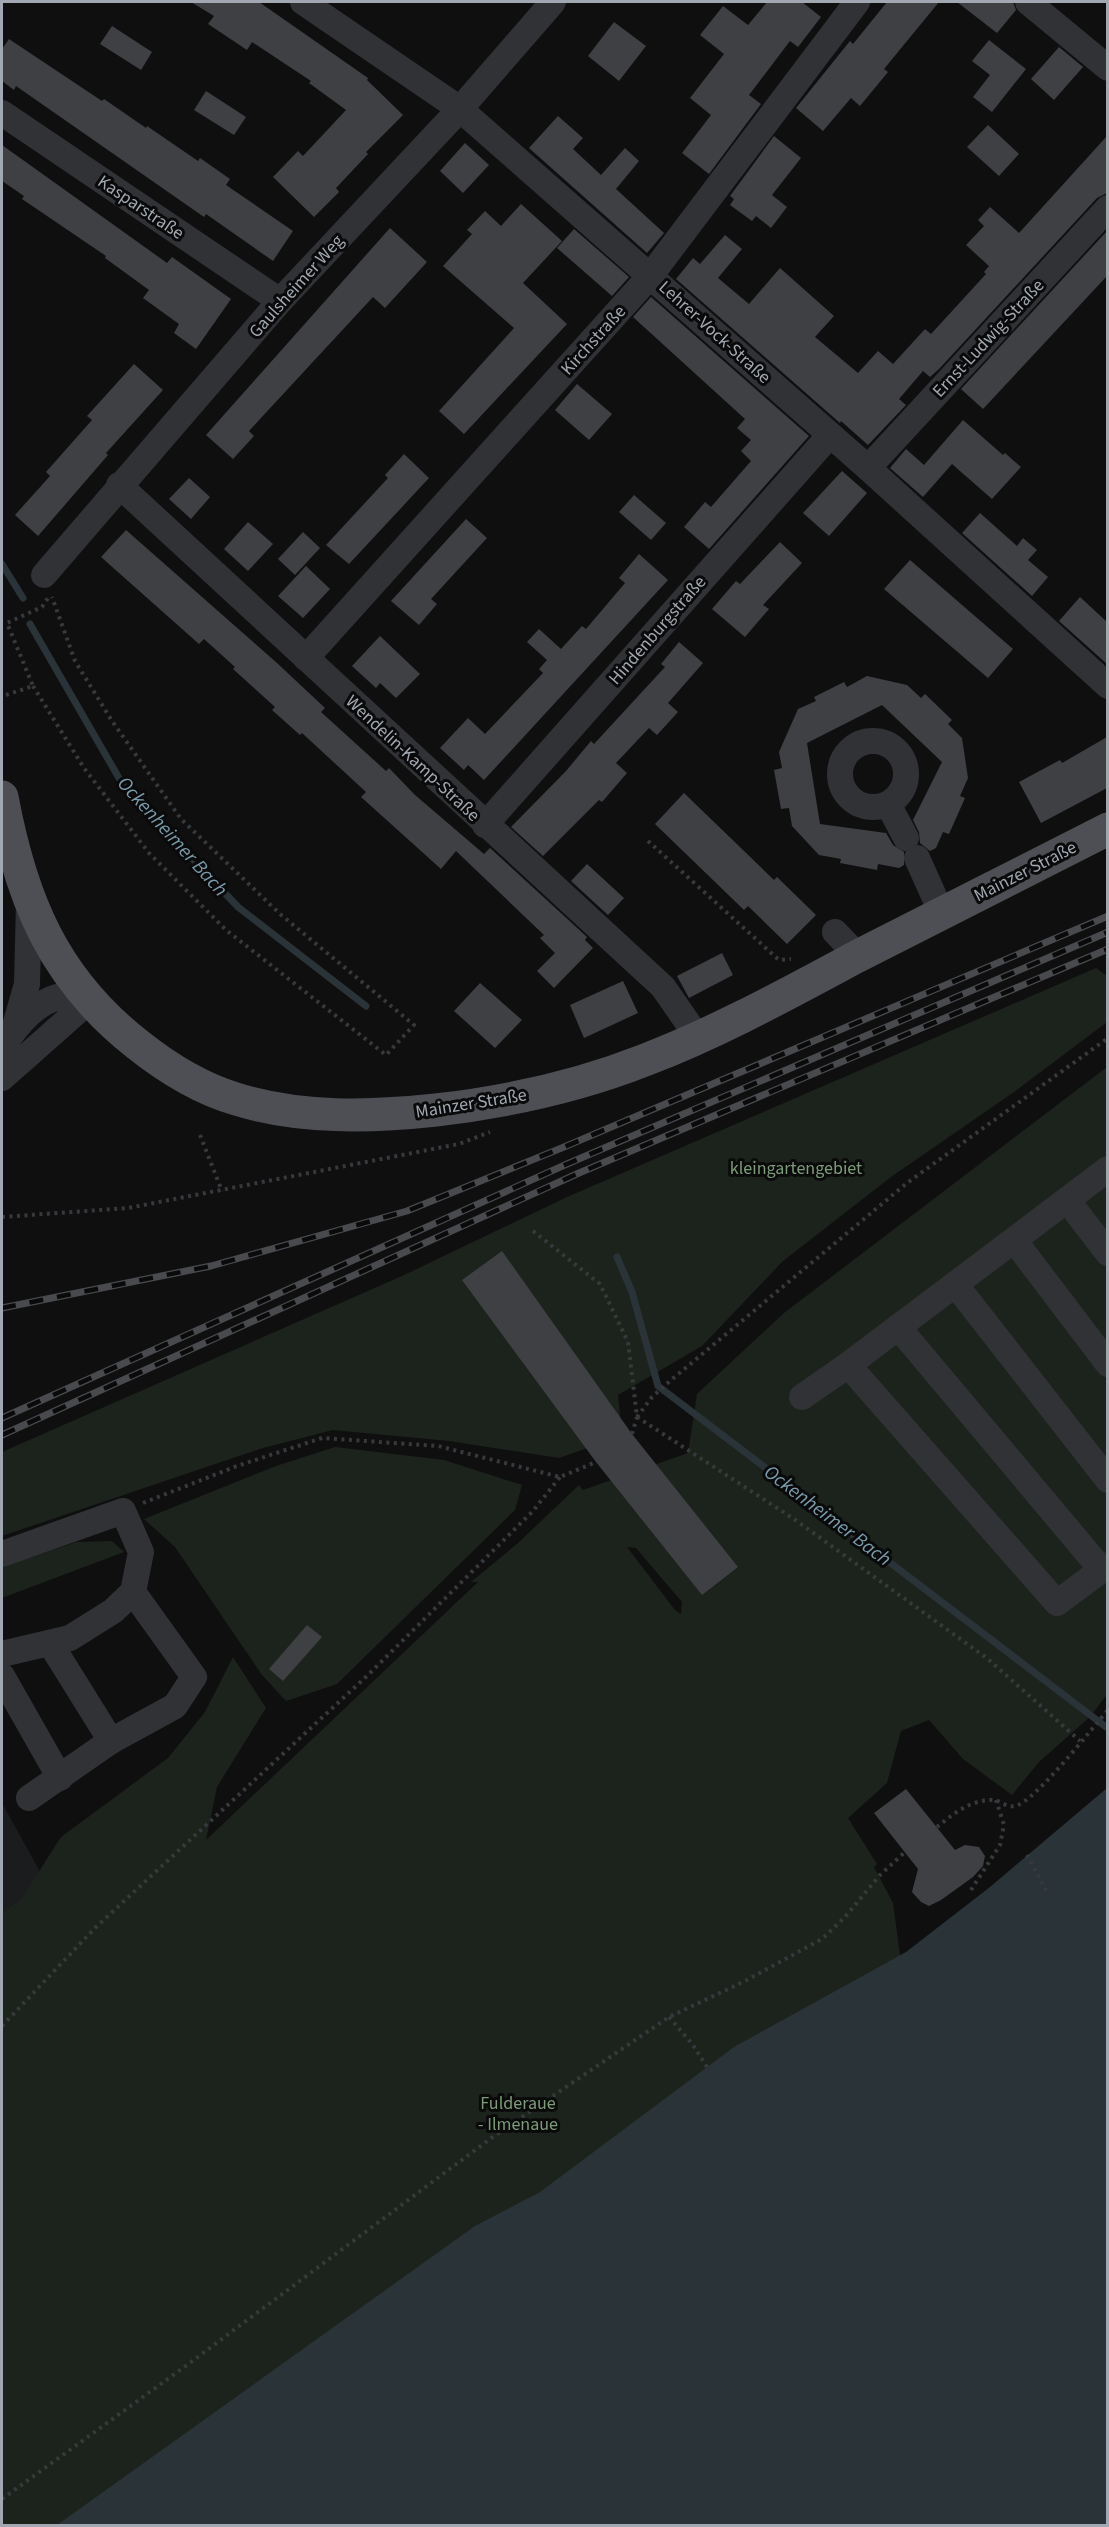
<svg xmlns="http://www.w3.org/2000/svg" width="1109" height="2527" font-family="'Source Sans 3',sans-serif">
	<style>
		.built { fill: #1b1c1d }
		.green { fill: #1c231c; fill-rule: evenodd }
		.water { fill: #2a3338 }
		.lines { fill: none; stroke-linecap: round; stroke-linejoin: round }
		.stream { stroke: #2a3338; stroke-width: 7 }
		.building { fill: #3e4043 }
		.path { stroke: #37393c; stroke-width: 4; stroke-dasharray: 3 4.5; stroke-linecap: butt }
		.minor { stroke: #303235; stroke-width: 26 }
		.major { stroke: #4d4f54; stroke-width: 33 }
		.rail-casing { stroke: #484a4e; stroke-width: 7 }
		.rail { stroke: #0a0a0b; stroke-width: 4.5; stroke-dasharray: 14; stroke-linecap: butt }
		.labels { text-anchor: middle; stroke-width: 6; stroke-linejoin: round; paint-order: stroke }
		.street-label { font-size: 18px; fill: #a1a8b1; stroke: #0a0a0b }
		.park-label { font-size: 18px; fill: #7c9b79; stroke: #0a0a0b }
		.water-label { font-size: 20px; font-style: italic; fill: #799bab; stroke: #0a0a0b }
	</style>
	<rect width="100%" height="100%" fill="#0f0f10"/>
	<polygon class="built" points="2,1803 53,1895 2,1929"/>
	<g class="green">
		<polygon points="1096,968 1107,976 1107,1022 1014,1092 891,1177 783,1261 702,1346 618,1395 622,1436 559,1458 449,1441 333,1430 263,1448 2,1536 2,1452 402,1276 567,1197"/>
		<path d="M1107 1067V1694L1091 1716 1039 1762 1012 1795 963 1759 929 1720 901 1731 887 1783 848 1818 877 1864 874 1867 893 1903 901 1963 859 2525 2 2526V1914L22 1898 61 1837 168 1758 205 1712 233 1657 266 1708 217 1787 206 1840 478 1582H471L518 1543 579 1485 583 1490 688 1453 697 1394 784 1313ZM627 1547 636 1548 682 1602 681 1614 675 1610Z"/>
		<polygon points="335,1447 444,1460 522,1485 515,1510 337,1684 286,1701 262,1675 175,1547 144,1519 276,1466"/>
		<polygon points="112,1541 124,1552 2,1598 2,1567 77,1542"/>
	</g>
	<polygon class="water" points="1107,1788 1107,2525 57,2525 475,2226 540,2192 734,2047 906,1952 990,1887"/>
	<g class="lines">
		<g class="stream">
			<polyline points="2,564 23,598"/>
			<polyline points="30,624 123,785 238,907 366,1006"/>
			<polyline points="617,1257 632,1292 658,1386 1106,1727"/>
		</g>
	</g>
	<g class="building">
		<polygon points="191,2 259,2 368,78 367,80 403,115 366,152 368,154 336,188 339,192 314,217 273,177 298,151 303,156 346,110 309,83 311,81 252,42 247,50 208,24 214,16"/>
		<polygon points="767,2 802,2 821,17 798,47 790,41 749,95 761,104 709,174 682,153 711,115 690,98 724,54 700,35 723,6 748,25"/>
		<polygon points="887,2 939,2 884,69 888,72 860,106 851,98 823,131 796,108 850,41 853,44"/>
		<polygon points="957,2 1013,2 1016,10 997,33"/>
		<polygon points="614,22 646,46 619,81 588,56"/>
		<polygon points="112,26 152,52 141,70 100,44"/>
		<polygon points="9,39 102,101 104,99 146,128 147,126 198,161 200,158 230,179 226,185 293,231 273,261 206,214 204,217 16,86 14,90 2,81 2,49"/>
		<polygon points="989,40 1026,69 992,112 973,97 990,75 972,61"/>
		<polygon points="1059,47 1083,67 1054,100 1031,79"/>
		<polygon points="206,91 246,117 234,135 194,110"/>
		<polygon points="558,116 583,138 573,149 601,175 625,148 639,161 616,189 664,233 647,253 529,148"/>
		<polygon points="988,125 1019,154 999,176 967,147"/>
		<polygon points="774,136 801,158 772,195 787,207 771,228 756,216 752,221 730,205 734,199 730,196"/>
		<polygon points="1107,136 1107,193 1097,198 939,369 930,377 923,371 899,399 906,405 868,445 841,421 840,423 676,279 693,258 700,264 725,235 742,249 718,278 749,304 780,268 834,316 815,337 858,373 878,351 893,364 925,329 931,334 986,274 984,272 989,266 966,245 984,226 978,220 990,207 1019,233"/>
		<polygon points="465,143 489,165 463,193 440,171"/>
		<polygon points="2,145 167,263 172,257 231,299 196,349 174,333 179,324 143,298 149,290 105,258 106,256 22,199 24,196 2,181"/>
		<polygon points="521,204 562,241 523,283 567,324 464,434 439,411 514,328 443,266 472,234 467,230 485,211 501,226"/>
		<polygon points="390,228 427,262 385,308 373,297 249,431 254,436 233,459 206,435"/>
		<polygon points="574,229 629,277 612,296 557,248"/>
		<polygon points="1107,231 1107,276 983,409 961,389"/>
		<polygon points="651,297 809,436 709,549 684,527 705,502 711,507 751,461 741,451 751,440 737,428 745,419 633,317"/>
		<polygon points="134,364 163,390 106,453 108,455 38,536 15,515 50,476 46,472 92,420 87,416"/>
		<polygon points="577,384 612,414 589,440 555,410"/>
		<polygon points="963,420 1003,455 1005,453 1021,467 992,499 952,464 923,497 890,468 906,449 924,465"/>
		<polygon points="404,454 429,478 349,564 326,545 388,478 385,475"/>
		<polygon points="842,471 867,493 829,536 803,513"/>
		<polygon points="189,478 210,497 191,519 169,499"/>
		<polygon points="634,495 666,523 651,540 619,512"/>
		<polygon points="980,513 1017,546 1023,538 1037,550 1028,560 1048,577 1032,596 962,533"/>
		<polygon points="466,519 487,538 431,599 437,604 419,625 391,601"/>
		<polygon points="248,522 273,544 248,571 224,549"/>
		<polygon points="126,530 277,663 325,708 321,712 386,771 389,768 415,795 484,854 490,848 587,937 585,940 593,948 554,988 537,971 555,953 540,938 544,935 456,851 441,869 361,797 366,792 302,733 300,735 272,710 275,707 233,669 235,667 204,639 199,644 101,557"/>
		<polygon points="303,532 320,548 295,575 278,559"/>
		<polygon points="780,542 802,563 763,605 769,609 745,637 712,609 736,581 740,584"/>
		<polygon points="639,554 668,580 484,780 468,765 464,770 440,748 468,718 485,734 543,673 539,669 547,660 527,642 539,629 561,649 582,626 586,629 625,583 619,578"/>
		<polygon points="910,560 1013,649 988,678 884,589"/>
		<polygon points="306,566 330,589 303,618 278,596"/>
		<polygon points="1080,597 1107,622 1107,664 1059,621"/>
		<polygon points="380,636 420,674 396,698 380,683 376,688 352,666"/>
		<polygon points="679,642 703,663 668,703 678,712 657,735 649,728 616,763 627,773 602,802 599,800 543,856 511,827 566,771 591,741 594,744 665,667 661,664"/>
		<polygon points="867,676 907,685 921,698 925,694 952,720 948,724 962,738 968,778 960,796 965,798 949,834 943,832 936,848 930,851 920,843 919,832 913,820 942,762 882,705 807,743 820,824 886,833 893,845 904,852 904,865 899,868 878,864 877,870 840,863 841,859 819,855 792,826 789,808 781,809 774,770 782,768 779,752 798,709 816,701 814,697 844,682 847,687"/>
		<polygon points="1107,737 1107,788 1041,823 1019,782 1060,760 1062,763"/>
		<polygon points="684,793 774,880 777,877 816,915 787,944 748,906 744,910 655,824"/>
		<polygon points="587,864 624,898 608,915 571,881"/>
		<polygon points="722,953 733,975 689,998 677,976"/>
		<polygon points="623,981 638,1013 584,1038 570,1005"/>
		<polygon points="480,983 522,1020 495,1048 454,1011"/>
		<polygon points="502,1251 632,1434 738,1567 702,1595 596,1462 462,1280"/>
		<polygon points="307,1625 322,1637 283,1681 269,1669"/>
		<polygon points="906,1789 955,1850 965,1845 979,1847 985,1856 983,1866 973,1877 941,1900 929,1906 921,1902 912,1892 918,1869 874,1813"/>
	</g>
	<g class="lines">
		<g class="path">
			<polyline points="33,686 84,768 149,853 226,930 386,1055 414,1025 280,914 181,819 112,721 75,661 52,597"/>
			<polyline points="6,695 33,686 7,623 42,607 48,598"/>
			<polyline points="648,841 779,960 791,959"/>
			<polyline points="200,1135 222,1191"/>
			<polyline points="2,1217 128,1208 459,1144 490,1132"/>
			<polyline points="533,1231 600,1284 628,1342 637,1417 632,1434"/>
			<polyline points="637,1417 652,1397 670,1381 907,1183 1108,1038"/>
			<polyline points="637,1417 794,1519 988,1659 1080,1741"/>
			<polyline points="143,1503 237,1466 322,1438 438,1446 560,1477 596,1462"/>
			<path d="M937 1827C953 1814 971 1799 994 1800 1001 1801 1007 1808 1015 1806 1035 1802 1092 1728 1108 1710"/>
			<polyline points="1027,1855 1048,1894"/>
			<polyline points="971,1890 1000,1845 1004,1825 996,1800"/>
			<polyline points="669,2017 693,2045 707,2067"/>
			<polyline points="2,2026 95,1928 368,1675 533,1511 560,1477"/>
			<polyline points="2,2499 183,2368 494,2136 669,2017 745,1981 822,1939 845,1917 880,1875 905,1852"/>
		</g>
		<g class="minor">
			<polyline points="303,2 460,109 868,468 1108,686"/>
			<polyline points="1028,2 1108,68"/>
			<polyline points="2,113 280,301"/>
			<polyline points="868,468 1108,208"/>
			<polyline points="119,485 663,987 690,1026 695,1038"/>
			<polyline points="44,575 280,301 460,109 553,2"/>
			<polyline points="306,658 651,275 857,2"/>
			<circle cx="873" cy="774" r="33"/>
			<polyline points="888,804 906,838"/>
			<polyline points="485,825 830,435"/>
			<polyline points="917,858 942,914"/>
			<polyline points="835,932 858,956"/>
			<polyline points="15,1026 27,984 29,902"/>
			<path d="M2 1048C20 1020 51 982 89 1001L2 1078"/>
			<polyline points="1108,1169 848,1365 1057,1603 1108,1565"/>
			<polyline points="1067,1200 1108,1253"/>
			<polyline points="1014,1240 1108,1364"/>
			<polyline points="955,1284 1108,1480"/>
			<polyline points="898,1327 1101,1569"/>
			<polyline points="802,1397 848,1365"/>
			<polyline points="2,1554 123,1511 141,1552 133,1592 113,1611 70,1638 2,1654"/>
			<polyline points="50,1643 111,1741 175,1706 194,1677 133,1592"/>
			<polyline points="2,1676 60,1778"/>
			<polyline points="29,1798 111,1741"/>
		</g>
		<path class="major" d="M2 797C21 899 53 978 137 1044 167 1068 199 1088 236 1099 300 1119 371 1117 436 1110 506 1102 579 1086 645 1060 718 1032 787 994 856 957 940 914 1024 872 1108 829"/>
		<g class="rail-casing">
			<g id="rail">
				<polyline points="2,1308 211,1266 407,1211 564,1147 1108,916"/>
				<polyline points="2,1418 567,1164 1108,932"/>
				<polyline points="2,1435 579,1173 1108,949"/>
			</g>
		</g>
		<use href="#rail" class="rail"/>
	</g>
	<g class="labels">
		<g class="street-label">
			<text transform="translate(141 207) rotate(34)" y="6">Kasparstraße</text>
			<text transform="translate(296 286) rotate(-48)" y="6">Gaulsheimer Weg</text>
			<text transform="translate(715 332) rotate(42)" y="6">Lehrer-Vock-Straße</text>
			<text transform="translate(988 338) rotate(-47)" y="6">Ernst-Ludwig-Straße</text>
			<text transform="translate(593 340) rotate(-48)" y="6">Kirchstraße</text>
			<text transform="translate(657 630) rotate(-49)" y="6">Hindenburgstraße</text>
			<text transform="translate(413 758) rotate(43)" y="6">Wendelin-Kamp-Straße</text>
			<text transform="translate(1025 871) rotate(-27)" y="6">Mainzer Straße</text>
			<text transform="translate(471 1103) rotate(-9)" y="6">Mainzer Straße</text>
		</g>
		<g class="park-label">
			<text x="796" y="1174">kleingartengebiet</text>
			<text x="518" y="2109">Fulderaue<tspan x="518" dy="21">- Ilmenaue</tspan></text>
		</g>
		<g class="water-label">
			<text transform="translate(173 836) rotate(48)" y="7">Ockenheimer Bach</text>
			<text transform="translate(828 1515) rotate(37)" y="7">Ockenheimer Bach</text>
		</g>
	</g>
	<rect width="1109" height="2527" fill="none" stroke="#a1a8b1" stroke-width="6"/>
</svg>
